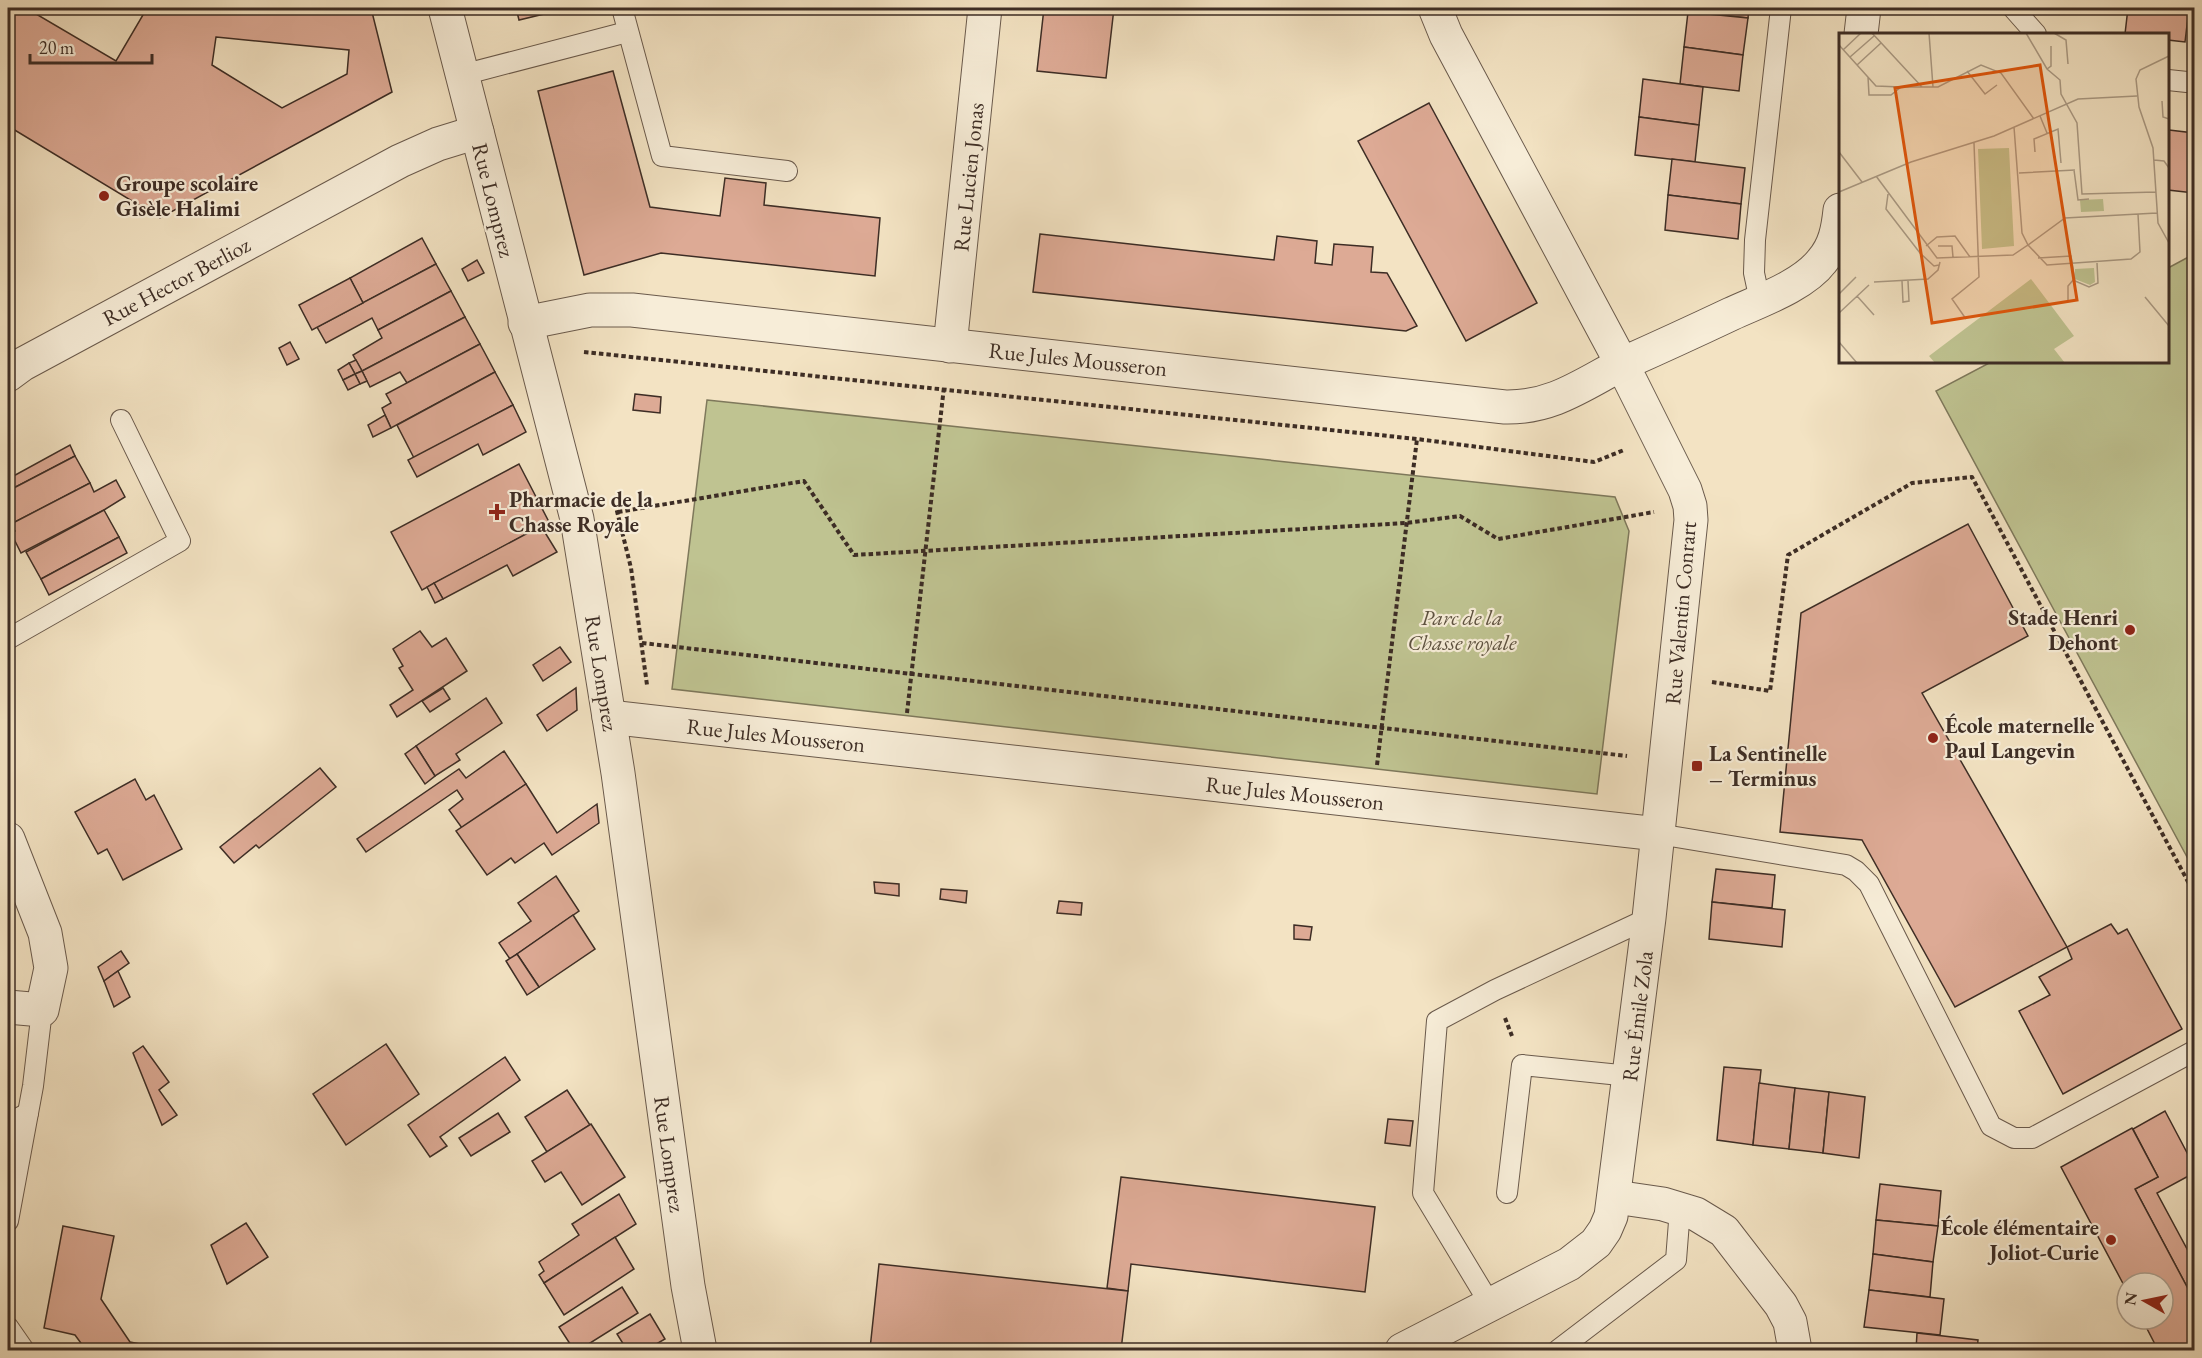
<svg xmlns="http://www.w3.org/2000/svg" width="2202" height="1358" font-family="'EB Garamond',serif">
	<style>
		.green { fill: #bfc391; stroke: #7e785b; stroke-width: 1.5 }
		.building { fill: #ddaa95; stroke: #3d2d25; stroke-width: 1.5; fill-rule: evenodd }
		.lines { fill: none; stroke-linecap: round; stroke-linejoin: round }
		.service-casing { stroke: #6a5a4c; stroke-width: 22 }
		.minor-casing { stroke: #6a5a4c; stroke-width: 35 }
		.path { stroke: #3d2d25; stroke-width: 4; stroke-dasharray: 4.5 3; stroke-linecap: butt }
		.service { stroke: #f7edd8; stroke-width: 20 }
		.minor { stroke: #f7edd8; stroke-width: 33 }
		.poi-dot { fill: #8f2418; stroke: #f7edd8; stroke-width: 2 }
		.labels { text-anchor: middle; stroke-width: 4.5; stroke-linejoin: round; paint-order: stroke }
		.street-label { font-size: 22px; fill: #3d2d25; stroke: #f7edd8 }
		.poi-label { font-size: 22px; font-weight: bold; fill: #3d2d25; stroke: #f7edd8; text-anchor: start }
		.park-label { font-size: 22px; font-style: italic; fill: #5e5240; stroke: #f7edd8 }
		.inset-road { fill: none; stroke: #aa9a84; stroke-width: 1.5 }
		.view { fill: #df570d; fill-opacity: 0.15; stroke: #df570d; stroke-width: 3 }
		.inset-edge { fill: none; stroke: #3d2d25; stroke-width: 3 }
	</style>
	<rect width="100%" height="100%" fill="#f3e3c3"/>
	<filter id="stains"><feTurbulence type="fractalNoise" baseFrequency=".00333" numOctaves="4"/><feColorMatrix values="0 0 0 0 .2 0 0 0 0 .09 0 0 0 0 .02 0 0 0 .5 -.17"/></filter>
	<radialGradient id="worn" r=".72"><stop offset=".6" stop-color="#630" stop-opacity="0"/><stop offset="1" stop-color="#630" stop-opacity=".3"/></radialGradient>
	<g class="green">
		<polygon points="2194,254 2194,870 1936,391 1991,362 2168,362 2168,268"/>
		<polygon points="707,400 1615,497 1629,531 1597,794 672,689"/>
	</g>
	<g class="building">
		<path d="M8 8H26L116 61 147 8H371L392 92 160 218 8 126ZM216 37 349 50 347 74 282 108 212 65Z"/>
		<polygon points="516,8 569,8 519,20"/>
		<polygon points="1044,8 1114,8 1106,78 1037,71"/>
		<polygon points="1689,8 1749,8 1748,18 1688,12"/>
		<polygon points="2128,8 2189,8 2185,42 2168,40 2168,34 2125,34"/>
		<polygon points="1688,12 1748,18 1743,55 1684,47"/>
		<polygon points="1684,47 1743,55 1739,91 1680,84"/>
		<polygon points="613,71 650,207 720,216 725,178 766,183 764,205 880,218 875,276 661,253 584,275 538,91"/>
		<polygon points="1643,79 1703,87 1699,125 1639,117"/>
		<polygon points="1429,103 1537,303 1466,341 1358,141"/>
		<polygon points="1639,117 1699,125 1695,162 1635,155"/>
		<polygon points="2169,130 2194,133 2194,193 2168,190"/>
		<polygon points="1672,159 1745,168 1741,204 1668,195"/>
		<polygon points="1668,195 1741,204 1738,239 1665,230"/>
		<polygon points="1040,234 1274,260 1277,236 1317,241 1315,263 1332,265 1334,244 1373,247 1371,272 1387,273 1417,326 1406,331 1033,292"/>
		<polygon points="422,238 436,264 363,303 350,278"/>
		<polygon points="477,260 484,273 468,281 462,269"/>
		<polygon points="436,264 451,291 378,330 372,318 326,343 317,327"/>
		<polygon points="350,278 363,303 312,330 299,305"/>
		<polygon points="451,291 465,317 362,371 353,355 382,338 378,330"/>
		<polygon points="465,317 480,344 407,383 400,372 370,387 362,371"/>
		<polygon points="290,342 299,359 287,365 279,348"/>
		<polygon points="480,344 495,372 391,428 382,408 391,403 386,394"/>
		<polygon points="356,360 362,371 355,374 349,363"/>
		<polygon points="349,363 355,374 343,380 338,370"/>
		<polygon points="362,371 367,381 360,384 355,374"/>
		<polygon points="495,372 513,405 414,458 397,425"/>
		<polygon points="355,374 360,384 348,390 343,380"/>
		<polygon points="635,394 661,397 660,413 633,410"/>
		<polygon points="513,405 526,432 483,455 478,444 417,477 408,460"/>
		<polygon points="385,415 391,428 373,437 368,425"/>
		<polygon points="70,445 75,456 8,491 8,479"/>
		<polygon points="75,456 90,483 11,524 8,517 8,491"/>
		<polygon points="519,464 549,522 422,590 391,532"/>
		<polygon points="116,480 125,497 104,510 21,553 11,533 15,531 11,524 90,483 94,492"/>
		<polygon points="104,510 119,537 41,579 26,552"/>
		<polygon points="1968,524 2028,636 1922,693 2067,947 1955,1007 1862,840 1780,832 1801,613"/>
		<polygon points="541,526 557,552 513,576 507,565 443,599 434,583"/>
		<polygon points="119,537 127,553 49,595 41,579"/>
		<polygon points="434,583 443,599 435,603 427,587"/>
		<polygon points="420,631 432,647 446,638 467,671 397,717 390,705 413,690 399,668 403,666 393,649"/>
		<polygon points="560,647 571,662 543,681 533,665"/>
		<polygon points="443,688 450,699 430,712 422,701"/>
		<polygon points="576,688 577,710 547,731 537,715"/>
		<polygon points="486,698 502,723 456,754 460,760 435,776 416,746"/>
		<polygon points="416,746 435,776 425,784 405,754"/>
		<polygon points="504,751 526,784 462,828 449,810 463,799 457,790 366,852 357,839 459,769 466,778"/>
		<polygon points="320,768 336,787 259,848 256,845 234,863 220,847"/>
		<polygon points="135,779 146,800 154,795 182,849 123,880 107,849 98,854 75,812"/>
		<polygon points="526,784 557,833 597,804 599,823 552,855 544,843 515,863 511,858 487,875 456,831"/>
		<polygon points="1716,869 1775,875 1772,908 1712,902"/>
		<polygon points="556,876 579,911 510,959 499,943 531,921 518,903"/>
		<polygon points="874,882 899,884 899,896 875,893"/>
		<polygon points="941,889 967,891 966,903 940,899"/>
		<polygon points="1059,901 1082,903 1081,915 1057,913"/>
		<polygon points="1712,902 1785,910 1782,947 1709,939"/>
		<polygon points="573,915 595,949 539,987 517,954"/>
		<polygon points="2111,924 2118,934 2127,929 2182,1029 2063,1094 2019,1011 2050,995 2039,977 2072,959 2067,947"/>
		<polygon points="1294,925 1312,927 1310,940 1294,939"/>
		<polygon points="121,951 129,963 104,981 98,967"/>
		<polygon points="517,954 539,987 527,995 506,961"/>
		<polygon points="118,971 130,997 114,1007 104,981"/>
		<polygon points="386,1044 419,1094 346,1145 313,1094"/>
		<polygon points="143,1046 169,1082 159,1090 177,1115 162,1125 133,1053"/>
		<polygon points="505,1057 520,1080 440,1137 447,1146 430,1157 408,1125"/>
		<polygon points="1724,1067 1761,1070 1753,1145 1717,1140"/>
		<polygon points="1759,1083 1795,1088 1789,1149 1753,1145"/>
		<polygon points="1795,1088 1829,1092 1823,1153 1789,1149"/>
		<polygon points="567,1090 590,1125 547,1152 525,1117"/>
		<polygon points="1829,1092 1865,1097 1859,1158 1823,1153"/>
		<polygon points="2165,1111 2194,1166 2194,1173 2157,1193 2194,1262 2194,1300 2135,1189 2158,1177 2133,1129"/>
		<polygon points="498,1113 510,1132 471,1156 459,1138"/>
		<polygon points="1388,1119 1413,1121 1410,1146 1385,1143"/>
		<polygon points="591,1124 625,1177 582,1205 561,1172 545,1182 532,1161"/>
		<polygon points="2132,1128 2158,1177 2135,1189 2194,1300 2194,1350 2158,1350 2142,1319 2163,1319 2163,1283 2127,1283 2127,1291 2061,1167"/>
		<polygon points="1121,1177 1375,1207 1365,1292 1131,1264 1128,1291 1107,1288"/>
		<polygon points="1880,1184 1941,1191 1938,1226 1876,1220"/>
		<polygon points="619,1194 636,1224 544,1283 539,1275 544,1271 539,1262 579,1235 572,1224"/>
		<polygon points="1876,1220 1938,1226 1933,1262 1873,1254"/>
		<polygon points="246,1223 268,1257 227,1284 211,1245"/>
		<polygon points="63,1226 114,1236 101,1299 130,1342 170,1350 86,1350 75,1335 44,1328"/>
		<polygon points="615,1237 634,1269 564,1315 544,1283"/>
		<polygon points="1873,1254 1933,1262 1930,1297 1869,1290"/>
		<polygon points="879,1264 1128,1291 1121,1350 870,1349"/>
		<polygon points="622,1287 638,1313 579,1350 574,1350 559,1327"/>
		<polygon points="1869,1290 1944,1299 1940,1335 1864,1327"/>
		<polygon points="650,1314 665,1339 646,1350 627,1350 617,1334"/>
		<polygon points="1917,1333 1978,1340 1977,1350 1916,1350"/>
	</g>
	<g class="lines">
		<g class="service-casing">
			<g id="service">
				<polyline points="622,8 662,156 787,171"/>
				<polyline points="2013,8 2036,34"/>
				<polyline points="462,75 627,32"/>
				<polyline points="2168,80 2187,82"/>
				<polyline points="1760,301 1754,273 1755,240 1781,8"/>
				<polyline points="8,639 180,541 121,420"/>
				<polyline points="1658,834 1846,865 1856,871 1869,884 1991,1126 2014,1138 2032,1138 2194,1051"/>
				<polyline points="8,1124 28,1113"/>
				<polyline points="1507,1193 1522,1065 1630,1076"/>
				<polyline points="8,1221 33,1086 42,1010"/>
				<polyline points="1490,1304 1423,1193 1437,1021 1495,990 1649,918"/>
				<polyline points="8,1327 24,1350"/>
				<polyline points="1558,1350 1676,1260 1680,1209"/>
			</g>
		</g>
		<g class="minor-casing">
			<g id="minor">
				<polyline points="445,8 577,519 618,773 688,1286 700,1350"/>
				<polyline points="1861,34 1864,8"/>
				<path d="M525 323 590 310H632L1505 407C1552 408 1582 385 1622 364L1446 35 1435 8"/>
				<polyline points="950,346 985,8"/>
				<polyline points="8,375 23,364 400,161 438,144 477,132"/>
				<polyline points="609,717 1658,834"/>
				<polyline points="8,839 45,933 51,968 42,1010 8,1007"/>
				<polyline points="1615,1197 1663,1204 1696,1214 1724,1231 1781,1305 1790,1322 1795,1350"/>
				<path d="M1402 1350 1569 1264 1596 1243 1605 1230 1611 1216 1649 918 1691 520 1690 506 1685 490 1622 364C1658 348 1695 331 1731 314 1759 301 1803 286 1822 261 1835 246 1838 229 1840 210"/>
			</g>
		</g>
		<g class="path">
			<polyline points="584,352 1417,439 1594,462 1624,450"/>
			<polyline points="615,503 631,568 647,685"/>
			<polyline points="618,512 804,481 854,555 1406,523 1460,516 1498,539 1654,512"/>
			<polyline points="642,643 1627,756"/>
			<polyline points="1712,682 1770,691 1788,555 1912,483 1972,477 2194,893"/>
			<polyline points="907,713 944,387"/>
			<polyline points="1377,765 1417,439"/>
			<polyline points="1505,1018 1512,1036"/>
		</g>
		<use href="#service" class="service"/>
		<use href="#minor" class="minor"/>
	</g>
	<g class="poi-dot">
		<circle cx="104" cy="196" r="6"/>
		<path d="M494 503h6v6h6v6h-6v6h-6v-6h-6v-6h6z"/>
		<circle cx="2130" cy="630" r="6"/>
		<circle cx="1933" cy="738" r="6"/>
		<rect x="1691" y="760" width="12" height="12" rx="3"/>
		<circle cx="2111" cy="1240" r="6"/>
	</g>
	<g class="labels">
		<g class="street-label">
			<text transform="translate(968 177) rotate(-84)" y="8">Rue Lucien Jonas</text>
			<text transform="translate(494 200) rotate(76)" y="8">Rue Lomprez</text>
			<text transform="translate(176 281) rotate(-28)" y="8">Rue Hector Berlioz</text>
			<text transform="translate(1078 359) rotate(6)" y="8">Rue Jules Mousseron</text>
			<text transform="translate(1680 613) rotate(-85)" y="8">Rue Valentin Conrart</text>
			<text transform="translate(602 673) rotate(81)" y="8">Rue Lomprez</text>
			<text transform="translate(776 735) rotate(6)" y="8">Rue Jules Mousseron</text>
			<text transform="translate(1295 793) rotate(6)" y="8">Rue Jules Mousseron</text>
			<text transform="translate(1637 1016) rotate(-83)" y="8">Rue Émile Zola</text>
			<text transform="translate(670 1154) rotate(82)" y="8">Rue Lomprez</text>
		</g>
		<g class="poi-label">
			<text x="116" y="191">Groupe scolaire<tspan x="116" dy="25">Gisèle Halimi</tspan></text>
			<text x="509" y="507">Pharmacie de la<tspan x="509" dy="25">Chasse Royale</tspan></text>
			<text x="2118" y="625" text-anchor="end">Stade Henri<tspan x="2118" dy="25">Dehont</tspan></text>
			<text x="1945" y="733">École maternelle<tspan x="1945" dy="25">Paul Langevin</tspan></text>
			<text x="1709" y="761">La Sentinelle<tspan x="1709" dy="25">– Terminus</tspan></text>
			<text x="2099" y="1235" text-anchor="end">École élémentaire<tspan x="2099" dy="25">Joliot-Curie</tspan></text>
		</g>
		<g class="park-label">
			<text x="1462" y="625">Parc de la<tspan x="1462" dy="25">Chasse royale</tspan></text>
		</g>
	</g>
	<g transform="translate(1839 33)">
		<rect width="330" height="330" fill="#f3e3c3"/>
		<path d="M170 115 175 213 143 216 139 116ZM264 166 265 178 242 179 241 167ZM255 235 256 249 251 252 236 246V236ZM192 246 235 303 215 316 226 330H96L90 323Z" fill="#bfc391"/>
		<path class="inset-road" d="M33 0 83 54M90 0 94 54M187 0 208 36 221 47 222 61 238 90 243 161 317 159M215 0 227 7 229 31M0 12 37 53 62 54M4 17 22 0M330 23 301 37 297 46 300 74 314 115 319 190 330 210M11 24 35 3M18 32 42 10M208 36 212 33V13M128 38 146 61 158 52M29 44 30 62H52L62 54H99L142 32 162 40 195 86M323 68 324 84 330 86M201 83 208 100M175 94 183 200 189 212 226 185 318 180M0 119 23 149M196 119 195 106 219 96 222 130M315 127 325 128 330 135M235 137 239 167 250 166M180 140 236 137M37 143 98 225 174 222 189 212 208 232 292 226 301 219 299 181M0 159 72 129 155 103 239 66 298 63M49 161 47 176 81 220 95 233 100 232M87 213 98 204 116 203 131 224M99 213H113L114 224M199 225 232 223 236 248 250 254 259 250 258 230M63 248 64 269 70 268 69 248M35 249 89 246 99 237 101 229M0 261 17 244M18 263 35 282M306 264 330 293M229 267V253L235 246M0 280 30 252M127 286 113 266 140 244 135 110M0 309 18 330"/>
		<path class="view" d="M201 32 238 267 93 290 56 55Z"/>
		<rect width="330" height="330" class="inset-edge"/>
	</g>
	<rect width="2202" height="1358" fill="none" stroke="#f3e3c3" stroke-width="30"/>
	<rect x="9" y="9" width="2184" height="1340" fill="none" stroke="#3d2d25" stroke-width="3"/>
	<rect x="15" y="15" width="2172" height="1328" fill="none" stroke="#3d2d25" stroke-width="1.5"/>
	<g transform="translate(2145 1301) rotate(279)"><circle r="28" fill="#f7edd8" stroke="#ada090" stroke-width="1.5"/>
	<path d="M0-4.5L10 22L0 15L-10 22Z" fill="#8f2418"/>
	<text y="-9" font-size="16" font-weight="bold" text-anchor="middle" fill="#3d2d25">N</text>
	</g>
	<path d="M30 54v9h122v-9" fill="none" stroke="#3d2d25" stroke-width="3"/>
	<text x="39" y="54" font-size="18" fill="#3d2d25" stroke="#f7edd8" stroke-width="4.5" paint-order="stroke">20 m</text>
	<rect width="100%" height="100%" filter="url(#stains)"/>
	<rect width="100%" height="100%" fill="url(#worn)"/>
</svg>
